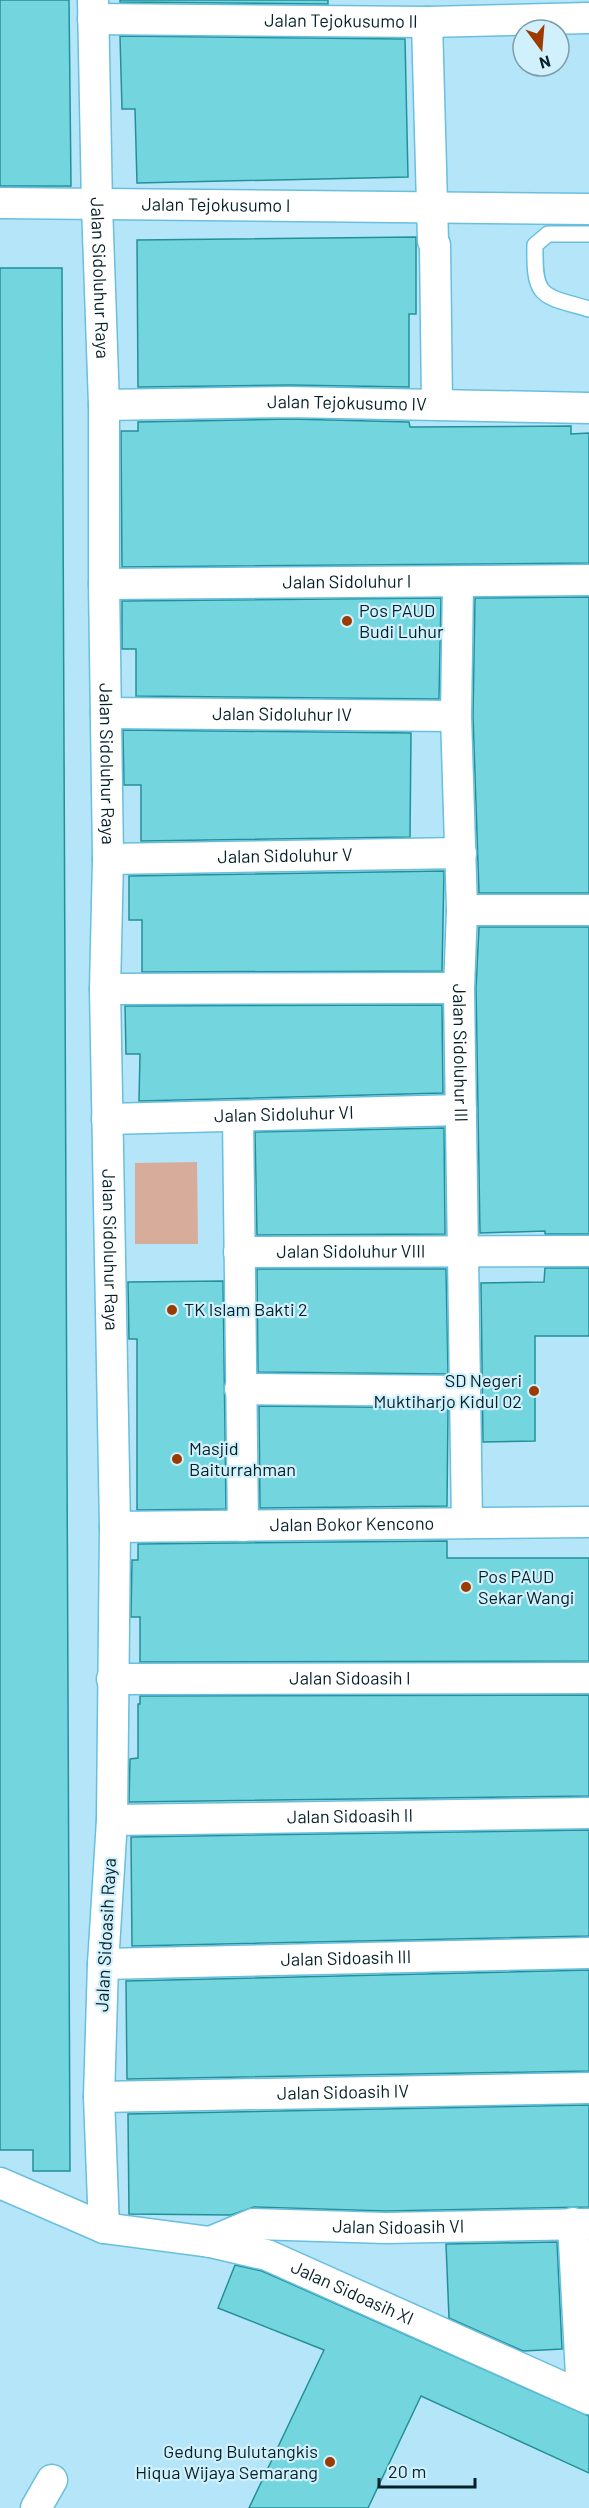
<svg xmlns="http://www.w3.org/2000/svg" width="589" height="2508" font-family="Barlow,sans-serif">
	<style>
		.green { fill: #d7ac9b }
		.building { fill: #73d6de; stroke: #239099; stroke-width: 1.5 }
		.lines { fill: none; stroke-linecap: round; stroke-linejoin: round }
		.service-casing { stroke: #69bfdd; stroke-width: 18 }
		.minor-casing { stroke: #69bfdd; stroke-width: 33 }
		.service { stroke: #fff; stroke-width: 15 }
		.minor { stroke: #fff; stroke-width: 30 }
		.poi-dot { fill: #9d3a00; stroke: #d0f0fc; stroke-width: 2 }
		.labels { text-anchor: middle; stroke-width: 4.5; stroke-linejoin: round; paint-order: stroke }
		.street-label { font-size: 18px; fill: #052029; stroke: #d0f0fc }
		.poi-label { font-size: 18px; fill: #052029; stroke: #d0f0fc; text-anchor: start }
	</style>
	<rect width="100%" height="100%" fill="#b5e5f8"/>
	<polygon class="green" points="197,1162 198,1244 135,1244 135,1163"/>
	<g class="building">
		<polygon points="0,0 69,0 71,186 0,186"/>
		<polygon points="120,0 328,0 328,4 120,2"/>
		<polygon points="120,36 405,39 408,177 137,183 135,109 122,109"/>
		<polygon points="416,237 416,314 409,314 409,387 290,385 138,387 137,240"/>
		<polygon points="0,268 62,268 70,2171 33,2171 33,2150 0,2150"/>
		<polygon points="290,419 409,422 410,427 571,426 571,434 589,433 589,563 122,567 121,431 138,431 138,422"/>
		<polygon points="589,597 589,893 479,893 473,716 475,598"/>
		<polygon points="441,598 439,699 136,696 136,649 122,649 122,601"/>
		<polygon points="123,730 411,733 410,837 141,841 141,785 124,785"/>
		<polygon points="444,871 442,971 142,972 142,920 129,920 129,876"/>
		<polygon points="479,927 589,927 589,1234 545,1234 545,1231 480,1233 476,988"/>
		<polygon points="442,1005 443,1093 139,1101 140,1054 126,1054 125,1006"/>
		<polygon points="444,1128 445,1234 257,1235 255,1132"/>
		<polygon points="545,1268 589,1268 589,1336 535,1336 535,1441 483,1442 481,1283 544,1282"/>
		<polygon points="257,1269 446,1269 448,1374 258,1372"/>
		<polygon points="223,1281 226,1509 137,1510 137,1339 129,1339 128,1282"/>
		<polygon points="259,1406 448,1408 447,1506 260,1508"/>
		<polygon points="447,1541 447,1558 589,1558 589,1661 140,1662 140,1617 131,1617 132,1560 138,1560 138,1544"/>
		<polygon points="589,1695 589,1796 129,1802 130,1759 138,1758 138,1704 140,1704 140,1696"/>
		<polygon points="589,1830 589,1936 132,1946 131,1837"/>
		<polygon points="589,1970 589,2071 127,2079 126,1981"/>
		<polygon points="589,2105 589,2207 386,2211 254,2207 231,2215 129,2214 128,2114"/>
		<polygon points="557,2242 562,2349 523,2351 449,2318 446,2244"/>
		<polygon points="235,2265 262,2271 589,2416 589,2473 421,2396 368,2508 249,2508 324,2350 218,2308"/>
	</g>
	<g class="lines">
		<g class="service-casing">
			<path id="service" d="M589 234H548L535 245C534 299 541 295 589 309"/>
		</g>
		<g class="minor-casing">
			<g id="minor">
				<path id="s1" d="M93 0 97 205 104 405V584L108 859 105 989 115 1527 112 1820 103 1964 99 2097 104 2228"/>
				<path id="s2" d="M93 19 427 22 589 18"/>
				<polyline points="427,22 433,241 435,245 437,404"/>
				<path id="s3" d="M0 203 589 209"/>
				<path id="s4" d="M104 405 290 402 589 408"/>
				<path id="s5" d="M458 582 456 716 462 910 459 988 467 1523"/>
				<path id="s6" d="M104 584 589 580"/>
				<path id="s7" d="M106 713 456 716"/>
				<path id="s8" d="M108 859 461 853"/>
				<polyline points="462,910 589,910"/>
				<polyline points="105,989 459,988"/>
				<polyline points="238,1116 243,1526"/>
				<path id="s9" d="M107 1119 461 1110"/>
				<path id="s10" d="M239 1252 589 1251"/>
				<polyline points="240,1389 465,1391"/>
				<path id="s11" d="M115 1527 589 1522"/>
				<path id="s12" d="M112 1679 589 1678"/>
				<path id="s13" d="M112 1820 589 1813"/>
				<path id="s14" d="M103 1964 589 1953"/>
				<path id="s15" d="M99 2097 589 2088"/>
				<path id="s16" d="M0 2183 104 2228 210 2242 267 2255 589 2399"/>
				<polyline points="573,2223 582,2395"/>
				<path id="s17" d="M210 2242 253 2224 386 2228 589 2224"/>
				<polyline points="36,2508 52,2480"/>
			</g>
		</g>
		<use href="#service" class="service"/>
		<use href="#minor" class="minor"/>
	</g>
	<g class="poi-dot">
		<circle cx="347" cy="621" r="6"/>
		<circle cx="172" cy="1310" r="6"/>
		<circle cx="534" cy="1391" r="6"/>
		<circle cx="177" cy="1459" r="6"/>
		<circle cx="466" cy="1587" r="6"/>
		<circle cx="330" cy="2462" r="6"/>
	</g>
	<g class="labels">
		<g class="street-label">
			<text dy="6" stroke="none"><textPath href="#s2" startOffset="248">Jalan Tejokusumo II</textPath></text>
			<text dy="6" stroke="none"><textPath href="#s3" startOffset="216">Jalan Tejokusumo I</textPath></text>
			<text dy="6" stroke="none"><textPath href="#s1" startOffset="278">Jalan Sidoluhur Raya</textPath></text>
			<text dy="6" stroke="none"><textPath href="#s4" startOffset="243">Jalan Tejokusumo IV</textPath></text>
			<text dy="6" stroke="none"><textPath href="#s6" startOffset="243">Jalan Sidoluhur I</textPath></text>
			<text dy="6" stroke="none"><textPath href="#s7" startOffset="176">Jalan Sidoluhur IV</textPath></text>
			<text dy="6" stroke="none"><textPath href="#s1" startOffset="764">Jalan Sidoluhur Raya</textPath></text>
			<text dy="6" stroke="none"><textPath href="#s8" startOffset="177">Jalan Sidoluhur V</textPath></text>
			<text dy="6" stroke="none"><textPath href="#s5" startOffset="471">Jalan Sidoluhur III</textPath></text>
			<text dy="6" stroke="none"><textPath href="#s9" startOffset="177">Jalan Sidoluhur VI</textPath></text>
			<text dy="6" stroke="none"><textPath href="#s1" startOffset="1250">Jalan Sidoluhur Raya</textPath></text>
			<text dy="6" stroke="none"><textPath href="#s10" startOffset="112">Jalan Sidoluhur VIII</textPath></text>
			<text dy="6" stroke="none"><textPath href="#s11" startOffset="237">Jalan Bokor Kencono</textPath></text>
			<text dy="6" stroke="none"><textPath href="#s12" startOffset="238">Jalan Sidoasih I</textPath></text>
			<text dy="6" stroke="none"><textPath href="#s13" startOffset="238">Jalan Sidoasih II</textPath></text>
			<text transform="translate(106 1935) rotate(-87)" y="6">Jalan Sidoasih Raya</text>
			<text dy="6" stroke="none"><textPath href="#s14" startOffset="243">Jalan Sidoasih III</textPath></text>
			<text dy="6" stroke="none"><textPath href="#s15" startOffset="244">Jalan Sidoasih IV</textPath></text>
			<text dy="6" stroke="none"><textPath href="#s17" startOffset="192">Jalan Sidoasih VI</textPath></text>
			<text dy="6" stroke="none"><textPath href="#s16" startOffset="372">Jalan Sidoasih XI</textPath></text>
		</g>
		<g class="poi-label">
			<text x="359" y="617">Pos PAUD<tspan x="359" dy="21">Budi Luhur</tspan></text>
			<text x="184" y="1316">TK Islam Bakti 2</text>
			<text x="522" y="1387" text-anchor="end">SD Negeri<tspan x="522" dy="21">Muktiharjo Kidul 02</tspan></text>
			<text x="189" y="1455">Masjid<tspan x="189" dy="21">Baiturrahman</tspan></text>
			<text x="478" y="1583">Pos PAUD<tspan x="478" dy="21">Sekar Wangi</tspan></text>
			<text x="318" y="2458" text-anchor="end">Gedung Bulutangkis<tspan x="318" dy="21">Hiqua Wijaya Semarang</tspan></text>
		</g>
	</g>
	<g transform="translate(541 48) rotate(164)"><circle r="28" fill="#d0f0fc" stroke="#7f9da8" stroke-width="1.5"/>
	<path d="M0-4.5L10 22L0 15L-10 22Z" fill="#9d3a00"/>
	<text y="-9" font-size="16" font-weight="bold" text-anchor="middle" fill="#052029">N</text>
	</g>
	<path d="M379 2478v9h96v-9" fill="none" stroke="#052029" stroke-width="3"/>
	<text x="388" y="2478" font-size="18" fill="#052029" stroke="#d0f0fc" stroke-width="4.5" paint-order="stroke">20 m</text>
</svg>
